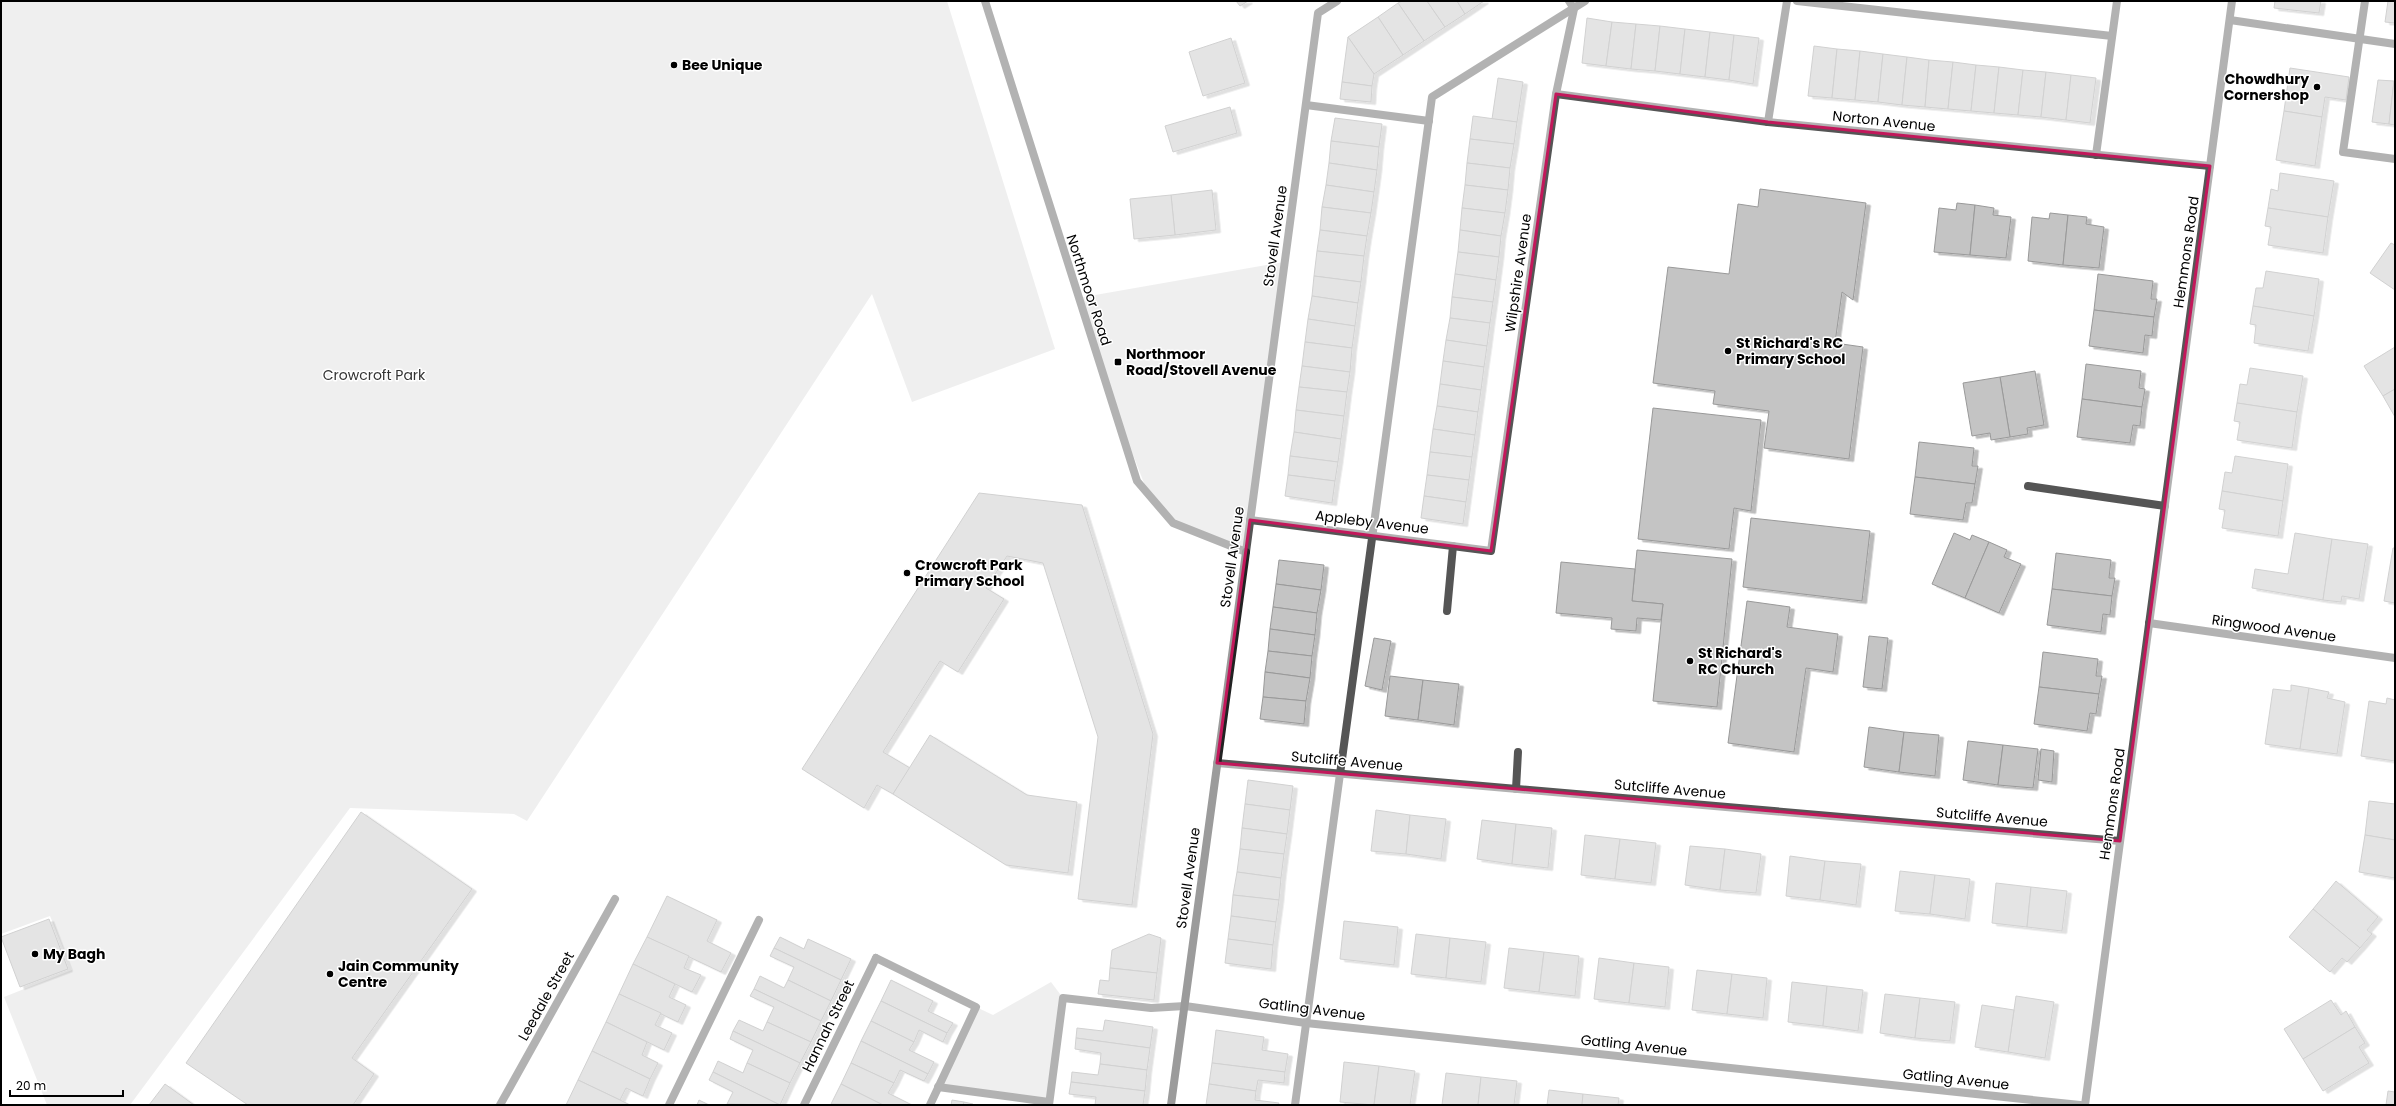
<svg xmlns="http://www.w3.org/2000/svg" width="2396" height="1106" font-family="Poppins,sans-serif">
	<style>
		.green { fill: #dcdcdc }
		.building { fill: #c4c4c4; stroke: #999; filter: url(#shadow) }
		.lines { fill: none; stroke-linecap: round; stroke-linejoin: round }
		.lane { stroke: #555; stroke-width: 8 }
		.street { stroke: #555; stroke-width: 8 }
		.secondary { stroke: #222; stroke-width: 8 }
		.marked { fill: none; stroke: #c2185b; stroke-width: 3; stroke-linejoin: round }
		.poi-dot { fill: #000; stroke: #fff; stroke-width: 1.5 }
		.labels { text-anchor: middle; stroke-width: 3; stroke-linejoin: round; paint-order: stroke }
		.poi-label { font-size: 14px; font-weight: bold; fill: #000; stroke: #fff; text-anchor: start }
		.street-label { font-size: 14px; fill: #000; stroke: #fff }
		.park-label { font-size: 14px; fill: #333; stroke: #fff }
	</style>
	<defs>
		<filter id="shadow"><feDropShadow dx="4.5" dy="2.5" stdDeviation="0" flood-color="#0004"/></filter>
	</defs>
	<rect width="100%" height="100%" fill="#fff"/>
	<g class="green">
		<polygon points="1,1 947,1 1055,349 912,402 872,294 527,821 514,814 350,808 130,1105 47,1105 4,997 72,970 50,916 1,934"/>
		<polygon points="1284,262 1246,552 1173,523 1149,496 1107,388 1078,298"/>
		<polygon points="1051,982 1063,998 1049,1102 938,1087 976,1007 993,1015"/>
	</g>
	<g class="building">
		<polygon points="1236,1 1248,1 1240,6"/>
		<polygon points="1402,1 1427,1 1445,27 1424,41 1398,3"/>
		<polygon points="1427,1 1457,1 1465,14 1445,27"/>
		<polygon points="1457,1 1484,1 1465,14"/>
		<polygon points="2275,1 2321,1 2319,13 2274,8"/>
		<polygon points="2388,1 2395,1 2395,23 2385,22"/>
		<polygon points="1398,3 1424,41 1403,55 1378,17"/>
		<polygon points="1378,17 1403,55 1374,74 1348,37"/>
		<polygon points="1587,18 1612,22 1606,66 1582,63"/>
		<polygon points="1612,22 1636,24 1631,69 1606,66"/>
		<polygon points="1636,24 1660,26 1655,71 1631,69"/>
		<polygon points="1660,26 1685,29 1680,74 1655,71"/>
		<polygon points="1685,29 1710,32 1705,77 1680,74"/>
		<polygon points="1710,32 1734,35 1729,80 1705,77"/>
		<polygon points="1734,35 1759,38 1753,84 1729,80"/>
		<polygon points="1348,37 1374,74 1372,86 1342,82"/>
		<polygon points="1231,38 1245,83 1203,96 1189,52"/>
		<polygon points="1814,46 1837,49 1832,98 1808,96"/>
		<polygon points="1837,49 1860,51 1855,100 1832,98"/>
		<polygon points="1860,51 1883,54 1878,102 1855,100"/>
		<polygon points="1883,54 1907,57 1902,105 1878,102"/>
		<polygon points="1907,57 1929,60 1925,107 1902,105"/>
		<polygon points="1929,60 1953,62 1948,109 1925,107"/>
		<polygon points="1953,62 1976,65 1971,111 1948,109"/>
		<polygon points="1976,65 1999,67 1994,113 1971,111"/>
		<polygon points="1999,67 2023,70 2018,115 1994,113"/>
		<polygon points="2290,68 2349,77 2346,100 2325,97 2322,117 2284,111"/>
		<polygon points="2023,70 2046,72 2041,117 2018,115"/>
		<polygon points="2046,72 2071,75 2066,120 2041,117"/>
		<polygon points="2071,75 2096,78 2090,123 2066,120"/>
		<polygon points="1498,78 1523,82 1517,122 1492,119"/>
		<polygon points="2378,80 2394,81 2389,124 2372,122"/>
		<polygon points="2394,81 2395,81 2395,125 2389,124"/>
		<polygon points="1342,82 1372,86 1371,102 1340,99"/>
		<polygon points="1230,107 1237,133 1173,152 1165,126"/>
		<polygon points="2284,111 2322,117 2315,166 2276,160"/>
		<polygon points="1473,116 1517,122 1514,144 1470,139"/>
		<polygon points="1335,118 1382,124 1379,147 1331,141"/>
		<polygon points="1470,139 1514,144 1510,168 1467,163"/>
		<polygon points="1331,141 1379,147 1377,170 1329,163"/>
		<polygon points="1329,163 1377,170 1374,192 1326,185"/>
		<polygon points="1467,163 1510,168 1508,190 1465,185"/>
		<polygon points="2280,173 2334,181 2328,217 2268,208 2271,189 2278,191"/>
		<polygon points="1326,185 1374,192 1371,213 1322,207"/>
		<polygon points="1465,185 1508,190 1505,213 1462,208"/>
		<polygon points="1760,189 1866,203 1853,300 1842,292 1835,343 1863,347 1849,459 1764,448 1769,411 1713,404 1715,391 1653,383 1668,267 1729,274 1738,204 1758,207"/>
		<polygon points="1212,190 1216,230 1175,235 1171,195"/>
		<polygon points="1171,195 1175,235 1134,239 1130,199"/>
		<polygon points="1957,203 1975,205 1970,255 1934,252 1939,208 1956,210"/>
		<polygon points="1975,205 1994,208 1993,215 2011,217 2006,258 1970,255"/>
		<polygon points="1322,207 1371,213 1367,236 1320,230"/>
		<polygon points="1462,208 1505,213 1501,236 1460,230"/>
		<polygon points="2268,208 2328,217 2323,253 2268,245 2271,227 2265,226"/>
		<polygon points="2050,213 2068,215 2063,265 2028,261 2032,217 2049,219"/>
		<polygon points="2068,215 2087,217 2086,224 2104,227 2099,268 2063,265"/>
		<polygon points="1320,230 1367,236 1364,256 1317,251"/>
		<polygon points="1460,230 1501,236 1499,257 1458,252"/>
		<polygon points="2391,243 2395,245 2395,290 2370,273"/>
		<polygon points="1317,251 1364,256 1361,282 1314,276"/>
		<polygon points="1458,252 1499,257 1496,280 1455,274"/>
		<polygon points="2266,271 2319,279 2314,316 2253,306 2256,288 2263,288"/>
		<polygon points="1455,274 1496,280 1493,302 1452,297"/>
		<polygon points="2098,274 2153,281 2151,299 2157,299 2154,317 2094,310"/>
		<polygon points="1314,276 1361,282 1358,303 1312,296"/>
		<polygon points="1312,296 1358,303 1355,326 1308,319"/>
		<polygon points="1452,297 1493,302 1490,323 1450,318"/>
		<polygon points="2253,306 2314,316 2308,351 2254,343 2256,325 2250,324"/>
		<polygon points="2094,310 2154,317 2152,336 2145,335 2143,353 2089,346"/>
		<polygon points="1450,318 1490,323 1487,346 1446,340"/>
		<polygon points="1308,319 1355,326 1352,348 1305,342"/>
		<polygon points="1446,340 1487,346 1484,367 1443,361"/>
		<polygon points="1305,342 1352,348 1350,372 1302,366"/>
		<polygon points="2395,347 2395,389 2383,396 2364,366"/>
		<polygon points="1443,361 1484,367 1481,390 1440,384"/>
		<polygon points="2086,364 2141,371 2139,388 2145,389 2142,407 2082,399"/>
		<polygon points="1302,366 1350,372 1347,392 1299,387"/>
		<polygon points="2250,368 2303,376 2297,412 2237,403 2240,384 2247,385"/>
		<polygon points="2035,371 2044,425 2027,428 2028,434 2010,437 2000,377"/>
		<polygon points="2000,377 2010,437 1991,440 1990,433 1972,436 1963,383"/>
		<polygon points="1440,384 1481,390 1478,412 1437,406"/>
		<polygon points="1299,387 1347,392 1344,416 1296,410"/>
		<polygon points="2395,389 2395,417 2383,396"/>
		<polygon points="2082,399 2142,407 2140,426 2133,425 2130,443 2077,437"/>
		<polygon points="2237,403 2297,412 2292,448 2237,440 2240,422 2234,421"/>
		<polygon points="1437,406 1478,412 1475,435 1433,429"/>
		<polygon points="1653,408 1761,420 1751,511 1734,508 1729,549 1638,539"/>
		<polygon points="1296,410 1344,416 1341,439 1294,432"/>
		<polygon points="1433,429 1475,435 1472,457 1430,452"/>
		<polygon points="1294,432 1341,439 1338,462 1290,456"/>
		<polygon points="1919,442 1974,448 1972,466 1978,466 1975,484 1915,477"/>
		<polygon points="1430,452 1472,457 1469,480 1427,475"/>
		<polygon points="1290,456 1338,462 1335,481 1288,475"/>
		<polygon points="2235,456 2288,464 2283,501 2222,491 2225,472 2232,473"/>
		<polygon points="1288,475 1335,481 1332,503 1285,496"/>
		<polygon points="1427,475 1469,480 1466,502 1424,496"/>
		<polygon points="1915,477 1975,484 1972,503 1966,503 1963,520 1910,514"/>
		<polygon points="2222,491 2283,501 2278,536 2222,528 2225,510 2219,509"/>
		<polygon points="979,493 1082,505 1153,734 1132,905 1078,899 1098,737 1043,563 1007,556 986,588 1004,599 958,672 940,661 883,752 910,768 893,794 877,785 864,808 802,769"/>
		<polygon points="1424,496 1466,502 1463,524 1421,518"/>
		<polygon points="1751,518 1870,531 1862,601 1743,587"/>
		<polygon points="1954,533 1970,540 1972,535 1989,542 1965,598 1932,584"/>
		<polygon points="2295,533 2332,539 2323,600 2252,588 2255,569 2288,574"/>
		<polygon points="2332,539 2368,544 2359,599 2342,596 2341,602 2323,600"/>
		<polygon points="1989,542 2007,550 2004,557 2021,564 1999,613 1965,598"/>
		<polygon points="2393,548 2395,548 2395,603 2384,601"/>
		<polygon points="1637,550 1732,559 1717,707 1653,701 1663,604 1632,601"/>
		<polygon points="2056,553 2111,560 2109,578 2115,578 2112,596 2052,589"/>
		<polygon points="1279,560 1324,565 1321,590 1276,584"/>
		<polygon points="1561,562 1635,569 1632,601 1663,604 1661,620 1637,618 1636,631 1611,629 1612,618 1556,613"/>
		<polygon points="1276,584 1321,590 1317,613 1273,607"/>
		<polygon points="2052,589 2112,596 2110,615 2103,614 2101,632 2047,625"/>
		<polygon points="1747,601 1790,607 1787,627 1838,634 1833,672 1806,668 1794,752 1728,743"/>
		<polygon points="1273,607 1317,613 1315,635 1270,629"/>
		<polygon points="1270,629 1315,635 1312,656 1268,651"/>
		<polygon points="1869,636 1888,638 1882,689 1863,687"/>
		<polygon points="1374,638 1391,641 1382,690 1365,686"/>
		<polygon points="1268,651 1312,656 1310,678 1265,672"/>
		<polygon points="2043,652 2098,659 2096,676 2102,676 2099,694 2039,687"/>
		<polygon points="1265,672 1310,678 1306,701 1263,697"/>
		<polygon points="1390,676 1423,680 1418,720 1385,716"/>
		<polygon points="1423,680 1459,684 1454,725 1418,720"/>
		<polygon points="2291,685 2309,688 2300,749 2265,744 2273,689 2291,691"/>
		<polygon points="2039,687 2099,694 2096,714 2090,713 2087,731 2034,724"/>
		<polygon points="2309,688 2329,692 2327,698 2345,702 2337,754 2300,749"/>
		<polygon points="1263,697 1306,701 1304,724 1260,719"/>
		<polygon points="2387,698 2395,700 2395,761 2361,756 2369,701 2386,704"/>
		<polygon points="1869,727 1904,732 1899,772 1864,767"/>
		<polygon points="1904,732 1939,735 1935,776 1899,772"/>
		<polygon points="930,735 1027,795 1077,802 1068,873 1006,865 893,794"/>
		<polygon points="1968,741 2003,745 1998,785 1963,780"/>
		<polygon points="2003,745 2038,749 2033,788 1998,785"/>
		<polygon points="2041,749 2054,751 2052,782 2038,780"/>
		<polygon points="1248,780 1293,786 1290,810 1245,804"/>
		<polygon points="2369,801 2395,804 2395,840 2365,835"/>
		<polygon points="1245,804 1290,810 1287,834 1242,828"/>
		<polygon points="1376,810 1410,815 1406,854 1371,851"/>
		<polygon points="361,812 472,889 352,1058 374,1074 353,1105 248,1105 186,1063"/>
		<polygon points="1410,815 1446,819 1441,859 1406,854"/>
		<polygon points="1482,820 1516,824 1512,864 1477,859"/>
		<polygon points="1516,824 1552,828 1548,868 1512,864"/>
		<polygon points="1242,828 1287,834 1284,854 1240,849"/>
		<polygon points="1585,835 1620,839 1615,879 1581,875"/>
		<polygon points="2365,835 2395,840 2395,878 2359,872"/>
		<polygon points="1620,839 1656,843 1651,883 1615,879"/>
		<polygon points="1690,846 1725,849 1720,890 1685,885"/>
		<polygon points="1240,849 1284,854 1281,878 1237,872"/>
		<polygon points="1725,849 1761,854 1756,893 1720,890"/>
		<polygon points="1790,856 1825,861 1820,900 1786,896"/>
		<polygon points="1825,861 1861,864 1856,905 1820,900"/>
		<polygon points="1900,871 1935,875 1930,914 1895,911"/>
		<polygon points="1237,872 1281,878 1279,900 1233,895"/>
		<polygon points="1935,875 1970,879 1965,919 1930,914"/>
		<polygon points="2336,881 2378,917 2367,930 2372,934 2360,948 2313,909"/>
		<polygon points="1996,883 2031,887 2027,927 1992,923"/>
		<polygon points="2031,887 2067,891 2062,931 2027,927"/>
		<polygon points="1233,895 1279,900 1276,922 1231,916"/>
		<polygon points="667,896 717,920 707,941 731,953 721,972 647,937"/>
		<polygon points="2313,909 2360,948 2347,962 2342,958 2330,972 2289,937"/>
		<polygon points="1231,916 1276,922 1273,945 1228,939"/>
		<polygon points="49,919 68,969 20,987 1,937"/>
		<polygon points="1344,921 1398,927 1394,965 1340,959"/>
		<polygon points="1149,934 1161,938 1157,973 1110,968 1112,950"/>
		<polygon points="1416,934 1450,938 1446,978 1411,974"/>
		<polygon points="647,937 689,956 684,968 701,975 692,992 633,964"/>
		<polygon points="780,937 804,949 808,939 851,959 841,980 774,948"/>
		<polygon points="1450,938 1486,942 1481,982 1446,978"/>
		<polygon points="1228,939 1273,945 1271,969 1225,963"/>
		<polygon points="774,948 841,980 831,1001 788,980 794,967 770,956"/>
		<polygon points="1509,948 1544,952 1539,992 1504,988"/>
		<polygon points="1544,952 1579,956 1575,996 1539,992"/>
		<polygon points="1599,958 1634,963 1629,1003 1594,999"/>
		<polygon points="1634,963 1669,967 1665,1007 1629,1003"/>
		<polygon points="633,964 675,984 669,997 686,1005 678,1022 619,994"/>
		<polygon points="1110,968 1157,973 1154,1000 1098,994 1100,980 1109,981"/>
		<polygon points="1697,970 1732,974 1727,1014 1692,1010"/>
		<polygon points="1732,974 1767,978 1763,1018 1727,1014"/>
		<polygon points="760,976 784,988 788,980 831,1001 821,1021 754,989"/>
		<polygon points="891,980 933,1001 928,1011 953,1023 947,1033 881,1001"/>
		<polygon points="1792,982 1827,986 1823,1026 1788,1022"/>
		<polygon points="1827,986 1863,990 1858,1031 1823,1026"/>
		<polygon points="754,989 821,1021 811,1042 767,1022 774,1007 750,996"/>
		<polygon points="619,994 661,1013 655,1025 672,1033 664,1050 606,1022"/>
		<polygon points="1885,994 1920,998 1915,1038 1880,1033"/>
		<polygon points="2016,996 2054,1002 2045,1058 2008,1052"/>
		<polygon points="1920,998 1955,1002 1950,1041 1915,1038"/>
		<polygon points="2331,1000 2341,1015 2346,1011 2355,1027 2303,1059 2284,1029"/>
		<polygon points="881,1001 947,1033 943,1042 919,1030 914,1042 871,1021"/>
		<polygon points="1982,1005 2014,1010 2008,1052 1975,1047"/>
		<polygon points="739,1020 763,1031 767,1022 811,1042 800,1063 733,1031"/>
		<polygon points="1105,1020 1153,1027 1150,1048 1076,1038 1077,1028 1103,1031"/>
		<polygon points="871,1021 914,1042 909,1050 934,1062 928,1074 861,1041"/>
		<polygon points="606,1022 647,1042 642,1055 658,1063 650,1079 592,1051"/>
		<polygon points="2355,1027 2365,1043 2359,1047 2369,1063 2323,1091 2303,1059"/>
		<polygon points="1216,1030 1264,1037 1262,1050 1288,1054 1285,1072 1212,1063"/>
		<polygon points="733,1031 800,1063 790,1083 747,1063 753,1050 730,1039"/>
		<polygon points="1076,1038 1150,1048 1147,1070 1100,1064 1101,1053 1075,1049"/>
		<polygon points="861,1041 928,1074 924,1081 900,1070 894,1083 851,1063"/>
		<polygon points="592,1051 650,1079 643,1096 626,1088 620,1100 578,1080"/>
		<polygon points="718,1061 743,1073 747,1063 790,1083 780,1105 713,1072"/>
		<polygon points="1344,1062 1379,1066 1374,1105 1340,1102"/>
		<polygon points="851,1063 894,1083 888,1093 912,1105 883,1105 841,1084"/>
		<polygon points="1212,1063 1285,1072 1284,1083 1258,1080 1256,1091 1209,1084"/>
		<polygon points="1100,1064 1147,1070 1145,1091 1071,1082 1072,1072 1098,1075"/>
		<polygon points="1379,1066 1415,1071 1410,1105 1374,1105"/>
		<polygon points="713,1072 780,1105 727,1104 733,1092 709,1080"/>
		<polygon points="1446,1073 1481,1077 1478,1105 1442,1105"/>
		<polygon points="1481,1077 1517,1081 1514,1105 1478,1105"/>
		<polygon points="578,1080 620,1100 630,1105 566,1105"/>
		<polygon points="1071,1082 1145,1091 1143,1105 1095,1105 1096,1097 1069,1094"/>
		<polygon points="165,1084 194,1105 149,1105"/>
		<polygon points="841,1084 883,1105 831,1104"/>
		<polygon points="1209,1084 1256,1091 1255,1100 1279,1103 1278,1105 1206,1105"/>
		<polygon points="1549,1090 1583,1094 1582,1105 1547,1105"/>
		<polygon points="2388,1091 2395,1092 2395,1105 2386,1105"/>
		<polygon points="1583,1094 1619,1098 1618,1105 1582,1105"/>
		<polygon points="699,1100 709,1105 697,1105"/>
		<polygon points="952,1100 964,1102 963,1105 951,1105"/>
		<polygon points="964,1102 973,1104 973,1105 963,1105"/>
	</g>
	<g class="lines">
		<g class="lane">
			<polyline points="1797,1 2112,36"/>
			<polyline points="2365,1 2343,152 2395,159"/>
			<polyline points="1306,105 1429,121"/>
			<polyline points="2096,155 2117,1"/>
			<polyline points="1447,611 1453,546"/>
			<polyline points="1516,789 1518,752"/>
			<polyline points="876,958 976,1007 930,1105"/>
			<polyline points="938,1087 1049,1102"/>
			<polyline points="669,1105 759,920"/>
			<polyline points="1049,1105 1063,998 1151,1008 1185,1006"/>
			<polyline points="1295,1105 1432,97 1585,1"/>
		</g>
		<g class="street">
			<polyline points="985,1 1137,481 1173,523 1246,552 1318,13 1337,1"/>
			<polyline points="2230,20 2395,44"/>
			<polyline points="1556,94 1768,122 2210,166"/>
			<polyline points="1768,122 1787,1"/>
			<polyline points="2028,486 2165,506"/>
			<polyline points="1250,520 1491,551 1556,94 1574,9 1569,1"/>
			<polyline points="2149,623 2395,658"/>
			<polyline points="1217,763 2120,841"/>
			<polyline points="1185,1006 1306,1023 2080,1105"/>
			<polyline points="500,1105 615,899"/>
			<polyline points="804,1105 876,958"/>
			<polyline points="2085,1105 2232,1"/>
		</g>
		<polyline class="secondary" points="1171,1105 1246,552"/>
	</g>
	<path d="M0 0H2396V1106H0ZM1556 94 1768 122 2210 166 2120 841 1217 763 1250 520 1491 551Z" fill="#fff" fill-opacity=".55" fill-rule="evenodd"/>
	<path class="marked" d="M1556 94 1768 122 2210 166 2120 841 1217 763 1250 520 1491 551Z"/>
	<g class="poi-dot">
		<circle cx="674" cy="65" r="4"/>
		<circle cx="2317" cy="87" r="4"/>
		<circle cx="1728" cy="351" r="4"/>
		<rect x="1114" y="358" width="8" height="8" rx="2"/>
		<circle cx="907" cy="573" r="4"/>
		<circle cx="1690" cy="661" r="4"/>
		<circle cx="35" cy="954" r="4"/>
		<circle cx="330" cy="974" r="4"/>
	</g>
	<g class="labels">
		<g class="poi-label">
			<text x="682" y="70">Bee Unique</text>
			<text x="2309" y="84" text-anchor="end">Chowdhury<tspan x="2309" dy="16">Cornershop</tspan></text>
			<text x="1736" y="348">St Richard's RC<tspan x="1736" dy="16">Primary School</tspan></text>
			<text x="1126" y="359">Northmoor<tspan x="1126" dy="16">Road/Stovell Avenue</tspan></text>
			<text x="915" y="570">Crowcroft Park<tspan x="915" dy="16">Primary School</tspan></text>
			<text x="1698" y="658">St Richard's<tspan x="1698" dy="16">RC Church</tspan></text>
			<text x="43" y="959">My Bagh</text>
			<text x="338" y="971">Jain Community<tspan x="338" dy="16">Centre</tspan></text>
		</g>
		<g class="street-label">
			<text transform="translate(1884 121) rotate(6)" y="5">Norton Avenue</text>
			<text transform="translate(1275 236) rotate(-82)" y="5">Stovell Avenue</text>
			<text transform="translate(2186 252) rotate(-82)" y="5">Hemmons Road</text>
			<text transform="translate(1518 273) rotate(-82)" y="5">Wilpshire Avenue</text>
			<text transform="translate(1089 290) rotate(72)" y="5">Northmoor Road</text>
			<text transform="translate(1372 522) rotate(7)" y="5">Appleby Avenue</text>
			<text transform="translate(1232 557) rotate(-82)" y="5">Stovell Avenue</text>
			<text transform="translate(2274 628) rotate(8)" y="5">Ringwood Avenue</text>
			<text transform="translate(1347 761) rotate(5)" y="5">Sutcliffe Avenue</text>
			<text transform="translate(1670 789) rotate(5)" y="5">Sutcliffe Avenue</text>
			<text transform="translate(2112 804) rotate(-82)" y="5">Hemmons Road</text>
			<text transform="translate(1992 817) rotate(5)" y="5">Sutcliffe Avenue</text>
			<text transform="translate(1188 878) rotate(-82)" y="5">Stovell Avenue</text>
			<text transform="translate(546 996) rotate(-61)" y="5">Leedale Street</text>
			<text transform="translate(1312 1009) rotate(7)" y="5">Gatling Avenue</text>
			<text transform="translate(828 1026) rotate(-64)" y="5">Hannah Street</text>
			<text transform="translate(1634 1045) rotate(6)" y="5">Gatling Avenue</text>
			<text transform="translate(1956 1079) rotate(6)" y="5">Gatling Avenue</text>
		</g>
		<g class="park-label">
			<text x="374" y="380">Crowcroft Park</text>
		</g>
	</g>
	<rect width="2396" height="1106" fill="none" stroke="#000000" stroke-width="4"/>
	<path d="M10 1090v6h113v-6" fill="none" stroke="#000000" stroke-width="2"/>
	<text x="16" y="1090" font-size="12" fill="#000000" stroke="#ffffff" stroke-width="3" paint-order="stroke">20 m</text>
</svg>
